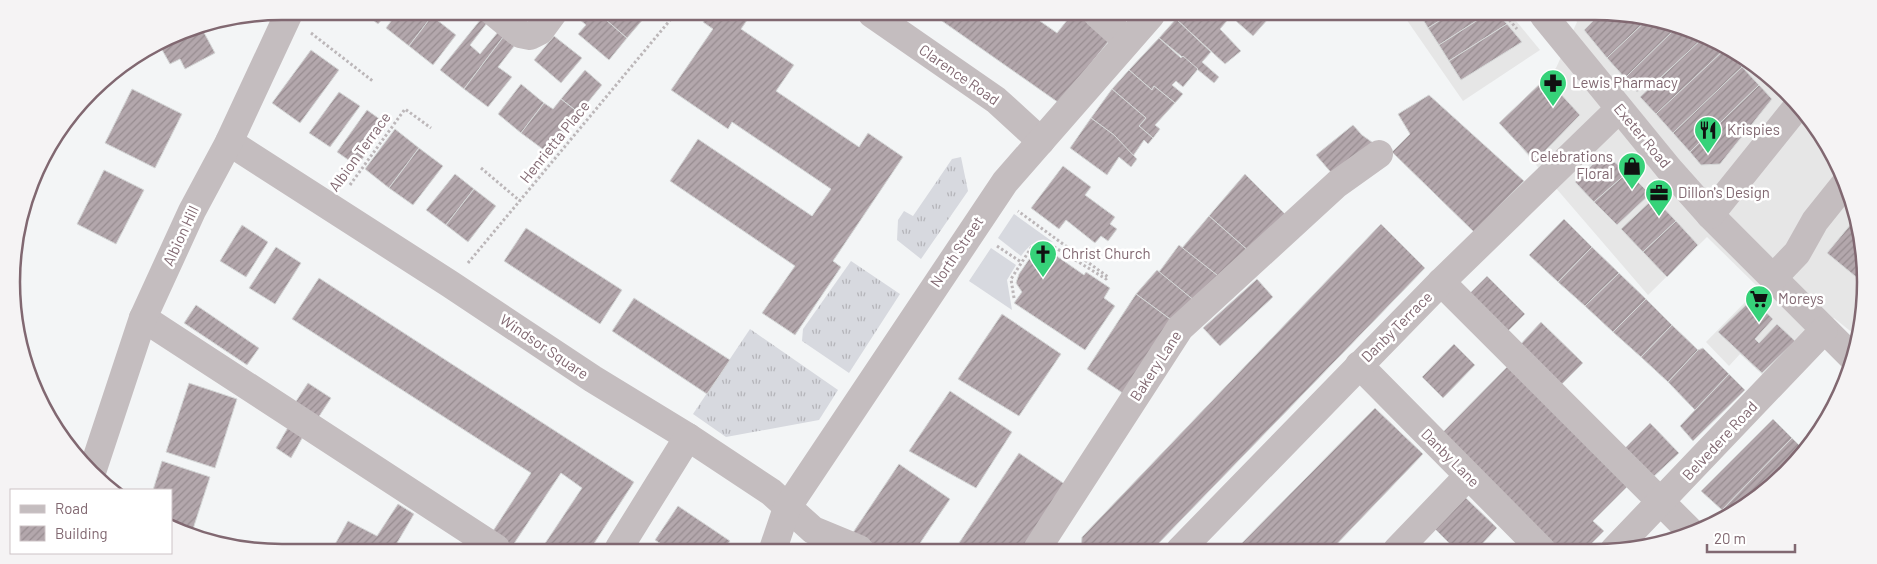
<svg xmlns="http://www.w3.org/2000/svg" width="1877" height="564" font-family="Barlow,sans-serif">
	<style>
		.built { fill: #e6e6e6 }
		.grass { fill: url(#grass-tufts) }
		.garden { fill: #d7d9df }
		.building { fill: url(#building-hatch); stroke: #d5d7d7 }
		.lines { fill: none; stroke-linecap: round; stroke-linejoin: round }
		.path { stroke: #bcb7b9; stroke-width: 3; stroke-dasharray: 2.5 2.5; stroke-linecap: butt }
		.minor { stroke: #c4bdbf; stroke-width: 28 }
		.labels { text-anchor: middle; stroke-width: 5; stroke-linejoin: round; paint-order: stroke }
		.street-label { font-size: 15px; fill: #816871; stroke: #fff }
		.poi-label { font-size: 15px; fill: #816871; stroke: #fff; text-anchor: start }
		.rim { fill: none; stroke: #816871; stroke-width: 2.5 }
	</style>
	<defs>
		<pattern id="grass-tufts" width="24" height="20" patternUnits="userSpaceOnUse" patternTransform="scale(1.25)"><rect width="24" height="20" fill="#d7d9df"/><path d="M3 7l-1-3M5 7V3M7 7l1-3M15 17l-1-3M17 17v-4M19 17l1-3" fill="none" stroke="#b4b4b9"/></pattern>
		<pattern id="building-hatch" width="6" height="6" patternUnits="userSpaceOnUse" patternTransform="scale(1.25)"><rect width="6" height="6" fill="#b3a7ac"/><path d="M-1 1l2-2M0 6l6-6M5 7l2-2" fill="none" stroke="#978c90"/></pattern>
	</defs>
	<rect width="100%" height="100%" fill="#f3f5f6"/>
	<g class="built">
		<polygon points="1404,16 1512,16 1540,50 1463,101"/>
		<polygon points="1573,16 1648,17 1746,57 1820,132 1861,229 1859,338 1834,318 1767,379 1740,354 1729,366 1706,342 1759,288 1707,237 1648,295 1500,123 1556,68 1577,22"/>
	</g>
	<g class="grass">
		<polygon points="961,157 968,191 921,259 897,240 898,220 904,211 913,216 952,159"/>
		<polygon points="851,261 900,294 849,373 802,341 803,329"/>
		<polygon points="750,329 838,390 819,420 726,437 693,414"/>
	</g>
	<g class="garden">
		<path d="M1014 214 1053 242C1037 239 1031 243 1021 256L998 238Z"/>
		<polygon points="991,248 1016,265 1007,280 1012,310 969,281"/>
	</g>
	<g class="building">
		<polygon points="363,12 388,12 378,24"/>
		<polygon points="398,12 426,12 432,16 409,46 386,28"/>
		<polygon points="571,12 597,12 627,38 609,60 578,34 586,25"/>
		<polygon points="597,12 640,13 645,17 627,38"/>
		<polygon points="709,13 752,13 741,29 794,65 776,91 859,147 868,133 903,157 833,261 841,267 795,335 762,313 795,266 670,181 698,139 812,216 831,189 732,122 728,129 671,90 713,29 703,22"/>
		<polygon points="932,14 1030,14 1057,33 1072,14 1087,14 1113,36 1059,103"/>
		<polygon points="1180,15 1232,15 1220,29 1241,51 1225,64 1176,19"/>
		<polygon points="1241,15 1265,15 1268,19 1253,36 1236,21"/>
		<polygon points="432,16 456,35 433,65 409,46"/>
		<polygon points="1421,16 1447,16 1428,28"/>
		<polygon points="1447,16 1484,16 1439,45 1428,28"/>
		<polygon points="1484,16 1500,16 1507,24 1449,61 1439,45"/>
		<polygon points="1598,16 1648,17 1650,17 1607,58 1584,30"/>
		<polygon points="1650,17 1676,28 1625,78 1607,58"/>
		<polygon points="481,19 487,23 470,45 480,54 498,32 504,36 464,89 440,70"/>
		<polygon points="1176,19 1211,52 1202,62 1219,77 1214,83 1159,38"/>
		<polygon points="1507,24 1522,42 1461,80 1449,61"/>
		<polygon points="201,27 215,53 185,69 180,59 170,64 161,48"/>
		<polygon points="199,28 170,43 167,39 179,32"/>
		<polygon points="1676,28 1702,39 1647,90 1643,87 1637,92 1625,78"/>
		<polygon points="504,36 515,45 498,67 512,77 488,107 464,89"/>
		<polygon points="554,36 582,58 561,83 534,60"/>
		<polygon points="1159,38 1181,58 1183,56 1198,69 1183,87 1176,81 1172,85 1183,94 1175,103 1154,86 1152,90 1129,70"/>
		<polygon points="1702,39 1725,49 1656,114 1640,97"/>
		<polygon points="1725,49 1742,67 1673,133 1656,114"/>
		<polygon points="311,50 339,70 300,123 272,103"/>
		<polygon points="1742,67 1759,85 1690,152 1673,133"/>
		<polygon points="585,70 602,85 579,113 561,99"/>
		<polygon points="1129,70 1152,90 1154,86 1175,103 1155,125 1160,129 1153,138 1139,126 1146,118 1112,89"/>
		<polygon points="1546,78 1580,115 1535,161 1499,123"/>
		<polygon points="521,84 544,103 521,133 498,114"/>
		<polygon points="1759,85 1772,99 1720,164 1701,165 1690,152"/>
		<polygon points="132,89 182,114 155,168 105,143"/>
		<polygon points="1112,89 1146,118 1139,126 1153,138 1148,144 1144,140 1133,156 1114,135 1091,118"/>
		<polygon points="339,92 360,106 330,147 309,133"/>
		<polygon points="1429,95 1524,181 1474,232 1392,152 1410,134 1398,114"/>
		<polygon points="561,99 579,113 548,153 521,133 544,103 553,109"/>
		<polygon points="367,110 388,125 357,166 337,152"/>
		<polygon points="1091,118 1114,135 1137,159 1131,167 1119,157 1107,175 1070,148"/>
		<polygon points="1353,125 1362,135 1376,145 1334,176 1316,155"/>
		<polygon points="395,129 419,148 389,188 365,169"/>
		<polygon points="419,148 443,166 413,205 389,188"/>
		<polygon points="1603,154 1628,172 1594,202 1575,182"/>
		<polygon points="1063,166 1091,187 1085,195 1115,217 1110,224 1117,229 1108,241 1101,236 1095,243 1066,220 1059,229 1031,208"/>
		<polygon points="104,170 144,190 116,244 77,224"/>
		<polygon points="1628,172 1650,194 1617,225 1594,202"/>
		<polygon points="455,174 474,189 446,225 426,210"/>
		<polygon points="1245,174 1289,218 1251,253 1209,216"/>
		<polygon points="474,189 496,206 468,242 446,225"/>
		<polygon points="1654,198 1676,221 1643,252 1621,229"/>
		<polygon points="1209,216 1251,253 1222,279 1182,248"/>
		<polygon points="1856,218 1861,229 1861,281 1827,253"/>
		<polygon points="1564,219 1592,247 1558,282 1529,255"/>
		<polygon points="1676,221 1698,245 1667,277 1643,252"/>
		<polygon points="1381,224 1425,268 1153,549 1081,549 1082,537"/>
		<polygon points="242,225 268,242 246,277 220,261"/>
		<polygon points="526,228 622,290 600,324 504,261"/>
		<polygon points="1179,245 1222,279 1196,302 1159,272"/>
		<polygon points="276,247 301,263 275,304 249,288"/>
		<polygon points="1592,247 1619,273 1585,306 1558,282"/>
		<polygon points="1048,250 1084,275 1086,272 1110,288 1104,298 1115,306 1085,350 1014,303 1022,292 1016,283 1019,274 1034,252"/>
		<polygon points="1157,270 1196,302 1174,322 1136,294"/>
		<polygon points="1619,273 1646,299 1613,332 1585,306"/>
		<polygon points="1487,276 1525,314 1503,336 1465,298"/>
		<polygon points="319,278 634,482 591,548 542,548 582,488 561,473 511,548 507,548 489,537 531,473 292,319"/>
		<polygon points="1257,279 1273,297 1220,346 1203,328"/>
		<polygon points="1136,294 1174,322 1127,396 1087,369"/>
		<polygon points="634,298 730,360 707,394 612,331"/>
		<polygon points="1646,299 1672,325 1641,357 1613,332"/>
		<polygon points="1752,299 1773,319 1755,339 1759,343 1777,324 1795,341 1762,373 1718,332"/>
		<polygon points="196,305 259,348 247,365 184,323"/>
		<polygon points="1002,314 1061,354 1019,416 958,379"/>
		<polygon points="1541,322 1583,363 1560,386 1519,346"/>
		<polygon points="1672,325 1698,350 1668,382 1641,357"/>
		<polygon points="1454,344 1475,365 1443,398 1422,377"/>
		<polygon points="1703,348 1729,374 1695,410 1668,382 1698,350"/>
		<polygon points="1512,362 1632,482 1593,521 1604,531 1585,550 1557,550 1441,434"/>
		<polygon points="1729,374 1745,390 1693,441 1680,426"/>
		<polygon points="189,383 237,399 215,468 166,452"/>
		<polygon points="308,383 331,398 314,424 291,409"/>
		<polygon points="950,391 1012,432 976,488 909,451"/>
		<polygon points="1375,408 1423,454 1331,550 1235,550"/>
		<polygon points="1773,419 1792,438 1722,510 1701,491"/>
		<polygon points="1650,423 1679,453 1652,478 1624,449"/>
		<polygon points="290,424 305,433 291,458 276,448"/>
		<polygon points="1792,438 1803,449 1774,485 1727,515 1722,510"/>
		<polygon points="1019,453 1069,487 1026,549 968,549 959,543"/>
		<polygon points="162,461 210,477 192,532 171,524 171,490 153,490"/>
		<polygon points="899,464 950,499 916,549 884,549 852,534"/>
		<polygon points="1465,497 1497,528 1476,550 1456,550 1434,528"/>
		<polygon points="398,504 414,514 394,548 333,548 348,521 377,536"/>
		<polygon points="678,506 730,541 724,549 667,548 655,540"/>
	</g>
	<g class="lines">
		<g class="path">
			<polyline points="1506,16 1517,29"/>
			<polyline points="311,33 374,82"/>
			<polyline points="481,168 520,201"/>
			<polyline points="350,185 405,109 431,128"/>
			<polyline points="997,246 1021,262"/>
			<polyline points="468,263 676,13"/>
			<polyline points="1014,298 1011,279 1031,248 1039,245 1051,245 1106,279 1108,277 1018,211"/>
		</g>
		<g class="minor">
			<polyline points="493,12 520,34 530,36 540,31 554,12"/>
			<polyline points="872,14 996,100 1041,141"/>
			<polyline points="1097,14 1126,40"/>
			<polyline points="1544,16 1669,169 1710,215 1852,357"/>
			<polyline points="229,142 450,284 593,379 688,437 771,492 813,530 859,549"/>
			<polyline points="1710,215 1796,108"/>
			<polyline points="1773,278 1797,253 1815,221 1843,186"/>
			<polyline points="1441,282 1693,534"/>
			<polyline points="143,318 496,548"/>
			<polyline points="1359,365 1542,550"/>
			<polyline points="93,469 143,318 192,211 229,142 290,11"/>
			<polyline points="619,548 688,437"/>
			<polyline points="773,549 787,508 1005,182 1151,15"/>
			<polyline points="1037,549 1180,328 1337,184 1379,154"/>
			<polyline points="1180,550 1441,282 1619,109"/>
			<polyline points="1397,550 1468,476"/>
			<polyline points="1614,550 1824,330"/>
		</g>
	</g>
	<defs>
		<g id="pharmacy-pin" transform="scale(1.4375)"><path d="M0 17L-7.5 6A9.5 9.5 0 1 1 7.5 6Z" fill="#36d279" stroke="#fff"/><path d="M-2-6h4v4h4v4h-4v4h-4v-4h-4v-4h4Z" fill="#111"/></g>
		<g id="restaurant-pin" transform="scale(1.4375)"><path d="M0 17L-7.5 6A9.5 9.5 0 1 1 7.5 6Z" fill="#36d279" stroke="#fff"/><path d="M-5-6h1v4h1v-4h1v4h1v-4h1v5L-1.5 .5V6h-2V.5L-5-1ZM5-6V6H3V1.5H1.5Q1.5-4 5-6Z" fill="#111"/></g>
		<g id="shop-pin" transform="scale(1.4375)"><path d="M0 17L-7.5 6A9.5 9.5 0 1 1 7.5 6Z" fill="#36d279" stroke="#fff"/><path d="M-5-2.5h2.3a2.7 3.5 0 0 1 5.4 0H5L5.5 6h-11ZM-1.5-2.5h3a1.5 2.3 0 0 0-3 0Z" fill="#111"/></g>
		<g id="office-pin" transform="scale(1.4375)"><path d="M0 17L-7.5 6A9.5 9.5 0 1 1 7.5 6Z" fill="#36d279" stroke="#fff"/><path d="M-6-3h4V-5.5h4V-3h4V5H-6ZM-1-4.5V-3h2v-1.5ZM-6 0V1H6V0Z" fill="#111"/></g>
		<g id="church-pin" transform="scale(1.4375)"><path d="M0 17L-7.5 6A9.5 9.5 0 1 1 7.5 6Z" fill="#36d279" stroke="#fff"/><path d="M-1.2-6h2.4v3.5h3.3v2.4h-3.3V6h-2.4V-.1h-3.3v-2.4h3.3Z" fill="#111"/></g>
		<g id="supermarket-pin" transform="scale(1.4375)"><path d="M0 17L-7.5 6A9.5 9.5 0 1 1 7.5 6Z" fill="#36d279" stroke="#fff"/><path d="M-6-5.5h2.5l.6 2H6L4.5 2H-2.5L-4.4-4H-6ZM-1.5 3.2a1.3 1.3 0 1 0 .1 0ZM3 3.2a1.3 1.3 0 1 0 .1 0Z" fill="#111"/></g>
	</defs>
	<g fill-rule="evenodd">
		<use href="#pharmacy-pin" x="1553" y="83"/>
		<use href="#restaurant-pin" x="1708" y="130"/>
		<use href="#shop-pin" x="1632" y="166"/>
		<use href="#office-pin" x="1659" y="193"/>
		<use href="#church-pin" x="1043" y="254"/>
		<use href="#supermarket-pin" x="1759" y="299"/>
	</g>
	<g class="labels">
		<g class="street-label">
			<text transform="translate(959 75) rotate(35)" y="5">Clarence Road</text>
			<text transform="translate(1642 136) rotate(50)" y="5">Exeter Road</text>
			<text transform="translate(555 142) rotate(-51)" y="5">Henrietta Place</text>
			<text transform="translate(360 152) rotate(-54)" y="5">Albion Terrace</text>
			<text transform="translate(181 236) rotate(-65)" y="5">Albion Hill</text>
			<text transform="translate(957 252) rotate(-56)" y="5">North Street</text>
			<text transform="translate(1397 327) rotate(-45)" y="5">Danby Terrace</text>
			<text transform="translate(544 347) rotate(34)" y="5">Windsor Square</text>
			<text transform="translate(1156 366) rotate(-57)" y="5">Bakery Lane</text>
			<text transform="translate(1720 441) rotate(-47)" y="5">Belvedere Road</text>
			<text transform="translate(1450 458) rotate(45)" y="5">Danby Lane</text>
		</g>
		<g class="poi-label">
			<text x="1572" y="88">Lewis Pharmacy</text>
			<text x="1727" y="135">Krispies</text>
			<text x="1613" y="162" text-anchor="end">Celebrations<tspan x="1613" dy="17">Floral</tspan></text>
			<text x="1678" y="198">Dillon's Design</text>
			<text x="1062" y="259">Christ Church</text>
			<text x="1778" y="304">Moreys</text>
		</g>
	</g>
	<path d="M0 0H1877V564H0ZM282 20H1595A262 262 0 0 1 1857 282V282A262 262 0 0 1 1595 544H282A262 262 0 0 1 20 282V282A262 262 0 0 1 282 20Z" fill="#f5f3f4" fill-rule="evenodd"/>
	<path class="rim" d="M282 20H1595A262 262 0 0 1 1857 282V282A262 262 0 0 1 1595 544H282A262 262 0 0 1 20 282V282A262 262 0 0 1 282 20Z"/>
	<rect x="10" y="489" width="162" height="65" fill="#ffffff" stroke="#cdc3c6"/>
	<rect x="20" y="505" width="25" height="8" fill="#c4bdbf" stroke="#cdc3c6"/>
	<text x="55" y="514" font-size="15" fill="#816871">Road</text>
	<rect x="20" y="526" width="25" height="15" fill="url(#building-hatch)" stroke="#cdc3c6"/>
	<text x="55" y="539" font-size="15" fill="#816871">Building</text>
	<path d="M1707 544v8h88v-8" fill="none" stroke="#816871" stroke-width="2.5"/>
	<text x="1714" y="544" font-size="15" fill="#816871" stroke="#ffffff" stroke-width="4" paint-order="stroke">20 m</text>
</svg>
